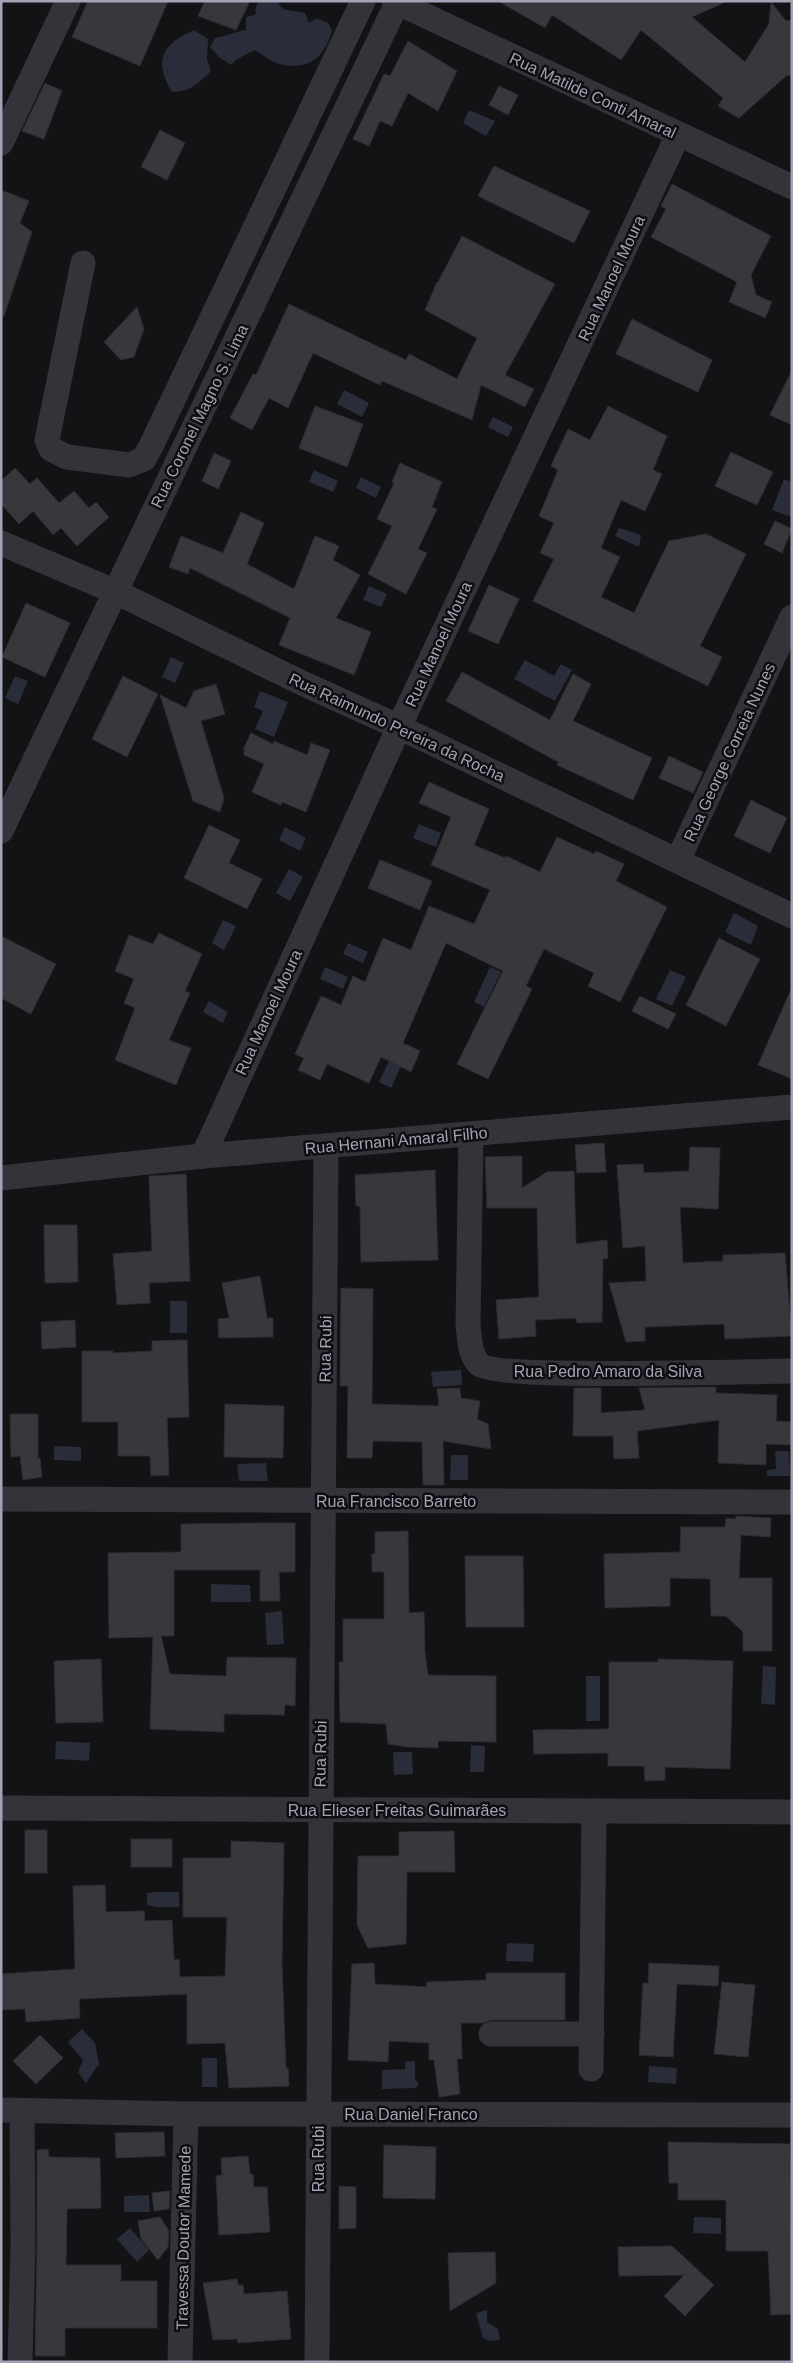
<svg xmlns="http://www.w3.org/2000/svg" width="793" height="2363" font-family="Arial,sans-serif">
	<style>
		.water { fill: #282d39 }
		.building { fill: #38373c; stroke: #2d2c31 }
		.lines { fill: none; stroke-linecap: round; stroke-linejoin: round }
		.minor { stroke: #34333a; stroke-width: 25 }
		.labels { text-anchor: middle; stroke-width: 5; stroke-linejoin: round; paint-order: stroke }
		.street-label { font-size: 16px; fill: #a3a3b6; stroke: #0e0d0f }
	</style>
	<rect width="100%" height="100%" fill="#131214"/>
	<g class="water">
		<path d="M258 1H277L283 9 305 13 309 23 317 18 328 23 332 31C324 58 309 71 279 64 271 62 262 54 255 50L237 59 231 65 219 57 210 47 215 38C226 36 235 32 246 30V17L257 14 255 11Z"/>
		<path d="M194 30 208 39 207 59 211 71C199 83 190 92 172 92 153 60 162 44 194 30Z"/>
		<polygon points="469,110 495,121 486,136 463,123"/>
		<polygon points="344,390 369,403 362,417 337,404"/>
		<polygon points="493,417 513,427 508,437 488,427"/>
		<polygon points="314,470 338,481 333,492 309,482"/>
		<polygon points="361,477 381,487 376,498 356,488"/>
		<polygon points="784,479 792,482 792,517 772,510"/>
		<polygon points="619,528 641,535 639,547 615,536"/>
		<polygon points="369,586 387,594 381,607 363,600"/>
		<polygon points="171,657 184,663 175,683 162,677"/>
		<polygon points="525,660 554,676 561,664 572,670 555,701 514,679"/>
		<polygon points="15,676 28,681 18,704 5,698"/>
		<polygon points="260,691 288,702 274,737 255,729 263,711 254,707"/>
		<polygon points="419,824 441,833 436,847 413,838"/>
		<polygon points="285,827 306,838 300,851 279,840"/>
		<polygon points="289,869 303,877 290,901 276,893"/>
		<polygon points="734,913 758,926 751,945 725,932"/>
		<polygon points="223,920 236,926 224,950 212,943"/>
		<polygon points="348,943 368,952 363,963 343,954"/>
		<polygon points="325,967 348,977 343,989 320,979"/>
		<polygon points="490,967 501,972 484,1007 474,1002"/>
		<polygon points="670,970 686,977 672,1006 656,999"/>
		<polygon points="209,1001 228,1012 223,1023 203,1012"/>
		<polygon points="390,1059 402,1064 391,1088 379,1082"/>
		<rect x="170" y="1301" width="17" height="32"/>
		<polygon points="461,1370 462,1385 433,1387 431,1372"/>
		<polygon points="54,1446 81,1447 81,1461 54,1460"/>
		<polygon points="775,1451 789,1451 790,1476 767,1476 767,1470 776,1469"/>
		<polygon points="451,1455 468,1455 468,1480 450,1480"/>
		<polygon points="266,1463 268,1481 239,1481 237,1464"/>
		<polygon points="211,1584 250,1585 251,1602 211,1602"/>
		<polygon points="282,1611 284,1644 267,1645 265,1613"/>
		<polygon points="763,1666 776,1667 775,1705 761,1704"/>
		<rect x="586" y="1676" width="14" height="45"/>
		<polygon points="56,1741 90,1743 89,1761 55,1759"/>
		<polygon points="471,1745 485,1746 484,1772 470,1772"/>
		<polygon points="393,1752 412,1752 413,1774 394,1775"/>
		<polygon points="157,1892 179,1892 179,1907 156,1907 147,1905 147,1893"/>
		<polygon points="507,1943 534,1944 533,1962 506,1961"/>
		<polygon points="82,2029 95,2043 99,2064 86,2083 78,2072 83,2060 68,2042"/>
		<rect x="202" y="2058" width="15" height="29"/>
		<polygon points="415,2061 415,2080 419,2083 416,2088 382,2089 382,2070 405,2069 405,2062"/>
		<polygon points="649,2066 677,2068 676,2084 648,2082"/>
		<polygon points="149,2195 150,2212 124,2212 124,2196"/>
		<polygon points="694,2217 721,2218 721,2234 693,2233"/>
		<polygon points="130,2228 149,2250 137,2262 117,2239"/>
		<polygon points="487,2310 487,2322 498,2329 500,2340 490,2341 483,2338 476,2313"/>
	</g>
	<g class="building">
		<polygon points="88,1 168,1 140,66 72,37"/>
		<polygon points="205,1 250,1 236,30 198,16"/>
		<polygon points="498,1 728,1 692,17 745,62 769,24 771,2 786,21 792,20 792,75 786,76 739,118 718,106 723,98 641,30 621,60 552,15 545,28"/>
		<polygon points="408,41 457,71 438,111 408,93 392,126 380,121 369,146 353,139 384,74 390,76"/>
		<polygon points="45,83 62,91 44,139 22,131"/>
		<polygon points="499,86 518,95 508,115 489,105"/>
		<polygon points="160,130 185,143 167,180 141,167"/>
		<polygon points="494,166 590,211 574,243 478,196"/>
		<polygon points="672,184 771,236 751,275 756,295 772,302 765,318 729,302 737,282 651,237 666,209 661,206"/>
		<polygon points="1,190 29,201 20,223 32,232 4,316 1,316"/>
		<polygon points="462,236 555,284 505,375 534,389 525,407 481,385 472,420 382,381 380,385 313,353 288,408 269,398 252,430 230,418 253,374 256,375 289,304 406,360 409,354 457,379 477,338 425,310 437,282 438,282"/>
		<polygon points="137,307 144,329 134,357 121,360 104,342"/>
		<polygon points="632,319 712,360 698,392 616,354"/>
		<polygon points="792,370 792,425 770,415"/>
		<polygon points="315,406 363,424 347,467 299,448"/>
		<polygon points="608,406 667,436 653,470 662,474 645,511 621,500 601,548 620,557 601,597 634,613 669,541 706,534 746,554 700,646 722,657 708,686 533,601 554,559 540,553 554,523 539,516 558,470 551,466 568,429 590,440"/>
		<polygon points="731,452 773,472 757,505 715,486"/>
		<polygon points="214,453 231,461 218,489 202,481"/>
		<polygon points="400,463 442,482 432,507 437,509 418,549 427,553 406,594 368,574 392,526 377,519 394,483 392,482"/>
		<polygon points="15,468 30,484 37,478 59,503 74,491 89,508 96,502 109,517 77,546 61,528 53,535 33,511 19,524 1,504 1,481"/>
		<polygon points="241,512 264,523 247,564 294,589 315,536 339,546 333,560 360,575 336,618 371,632 354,675 279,645 290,618 190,568 188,574 169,567 181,536 223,553"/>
		<polygon points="775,521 792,529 782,553 764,544"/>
		<polygon points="489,585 519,599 498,644 468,631"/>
		<polygon points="26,603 70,623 45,677 2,657"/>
		<polygon points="462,672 550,720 573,674 591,684 573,721 652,758 633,800 557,765 558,762 446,701"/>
		<polygon points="123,676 158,694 127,757 92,739"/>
		<polygon points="216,684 225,714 201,721 224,798 220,812 193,801 160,695 186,708 194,691"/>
		<polygon points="251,733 273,744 274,741 307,755 311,743 330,750 306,812 282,802 281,805 252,792 264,764 244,755 244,748"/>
		<polygon points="669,756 703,772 693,793 659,778"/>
		<polygon points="429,782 489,809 474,845 505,858 506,856 540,872 557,837 594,854 596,851 624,864 616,881 667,907 620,1002 588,986 594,973 544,949 526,986 532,989 488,1079 457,1064 503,971 446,943 403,1043 420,1051 411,1072 381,1057 369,1083 327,1064 320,1080 298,1070 304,1058 295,1054 321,996 341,1005 353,976 365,982 383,938 411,950 429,906 474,924 490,890 431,865 451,817 419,803"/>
		<polygon points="751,800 787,818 770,853 734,836"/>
		<polygon points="209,825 240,840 229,863 262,879 247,909 184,878"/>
		<polygon points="380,860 432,881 420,910 368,888"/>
		<polygon points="159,933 202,954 185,991 190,993 169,1040 191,1048 176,1085 115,1060 135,1008 124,1003 134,979 115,971 129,935 153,944"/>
		<polygon points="1,936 56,964 31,1014 1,998"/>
		<polygon points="719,938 760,959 726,1026 686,1005"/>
		<polygon points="792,987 792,1079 758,1065"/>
		<polygon points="640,996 676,1014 668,1029 632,1011"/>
		<polygon points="604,1143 606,1172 577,1173 575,1145"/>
		<polygon points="690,1147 720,1148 718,1209 680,1207 683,1263 723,1261 723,1255 785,1253 792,1336 725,1339 724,1324 645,1327 645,1341 626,1342 609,1283 646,1281 645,1246 623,1248 617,1165 643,1164 644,1173 689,1171"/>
		<polygon points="522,1156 522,1188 547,1172 574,1171 576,1244 607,1240 608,1258 603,1259 602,1322 577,1323 576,1318 535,1320 536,1336 499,1339 496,1300 539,1297 537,1208 487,1208 485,1157"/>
		<polygon points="435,1170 438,1260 361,1262 360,1206 356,1206 355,1175"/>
		<polygon points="186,1174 190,1281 149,1283 150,1303 117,1305 113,1254 152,1251 149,1176"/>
		<polygon points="44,1225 77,1225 78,1282 45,1283"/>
		<polygon points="260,1276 267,1318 273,1318 273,1337 219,1338 218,1319 229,1318 222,1283"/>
		<polygon points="341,1288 373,1289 372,1404 439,1406 437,1389 460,1388 461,1398 480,1401 477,1419 488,1424 491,1449 443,1441 444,1485 423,1485 422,1442 373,1441 372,1458 347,1458 348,1386 340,1386"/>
		<polygon points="75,1320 76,1347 42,1349 41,1322"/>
		<polygon points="187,1340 189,1417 167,1418 169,1475 151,1476 150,1456 118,1456 118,1422 82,1422 82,1351 113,1351 113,1353 152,1351 152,1341"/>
		<polygon points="716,1387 716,1393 777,1395 776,1421 791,1422 791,1445 766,1444 766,1465 718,1463 719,1420 637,1431 639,1458 614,1459 613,1436 573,1436 574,1388 601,1388 601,1413 645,1410 639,1388"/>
		<polygon points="225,1404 284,1406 283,1458 224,1457"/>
		<polygon points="10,1414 38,1414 38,1459 40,1458 42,1477 23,1480 20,1456 11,1457"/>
		<polygon points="736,1516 771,1518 770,1537 741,1535 739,1578 772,1578 772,1651 743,1651 743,1632 726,1616 711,1616 710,1579 670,1578 670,1606 605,1608 604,1554 680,1552 681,1527 725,1527 726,1518 735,1519"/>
		<polygon points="259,1523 295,1523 295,1572 279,1572 280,1601 260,1601 260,1570 174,1570 174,1636 161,1636 170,1674 226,1676 227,1657 296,1658 295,1706 285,1705 284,1715 224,1714 224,1732 150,1729 153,1637 109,1638 108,1553 181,1552 181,1524"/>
		<polygon points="408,1531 409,1613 424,1612 425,1652 428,1675 496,1676 496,1742 438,1741 438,1748 408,1747 388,1744 386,1724 340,1722 339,1662 343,1662 343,1619 384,1619 384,1572 372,1572 372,1554 375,1554 375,1532"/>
		<polygon points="465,1556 523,1556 524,1627 466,1627"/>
		<polygon points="101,1659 103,1722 56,1723 54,1661"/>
		<polygon points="658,1659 733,1661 730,1769 665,1767 665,1780 645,1781 644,1766 608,1766 608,1753 534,1754 533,1730 609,1729 609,1662 658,1662"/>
		<rect x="25" y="1830" width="22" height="43"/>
		<polygon points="454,1831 455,1872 407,1872 406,1944 368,1948 357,1925 358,1856 399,1856 399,1832"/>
		<rect x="131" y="1839" width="41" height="28"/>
		<polygon points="231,1841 284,1843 282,1964 286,2068 288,2068 289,2086 229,2088 225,2043 187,2044 187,1994 79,1999 80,2018 26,2022 25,2009 1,2010 1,1974 75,1969 73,1886 105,1885 106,1912 144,1911 145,1921 172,1920 174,1960 179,1959 180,1977 225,1976 227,1917 183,1917 183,1858 231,1858"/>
		<polygon points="374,1963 375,1984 427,1987 426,1982 486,1980 486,1973 565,1973 565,2020 491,2020 482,2023 461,2023 462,2059 457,2059 460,2094 439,2097 434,2060 429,2060 429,2043 389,2041 388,2062 348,2060 352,1964"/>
		<polygon points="649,1963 719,1966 718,1986 677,1984 673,2057 639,2055 643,1983 648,1983"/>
		<polygon points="722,1982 755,1985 748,2057 714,2054"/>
		<polygon points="40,2035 63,2058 36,2084 13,2061"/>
		<polygon points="164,2132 165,2156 116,2158 115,2133"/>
		<polygon points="668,2142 790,2144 792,2314 771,2315 768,2251 726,2251 726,2200 678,2200 678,2183 669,2183"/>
		<polygon points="384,2145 436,2147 435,2199 383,2198"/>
		<polygon points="48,2149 49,2157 100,2158 101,2208 67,2209 66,2265 121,2265 121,2281 157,2281 157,2328 65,2328 65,2356 35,2356 37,2244 37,2150"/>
		<polygon points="248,2156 250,2174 253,2174 254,2187 267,2187 270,2232 219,2235 216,2176 222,2175 221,2158"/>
		<polygon points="339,2186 356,2187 356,2228 339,2229"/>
		<polygon points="170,2191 169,2209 154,2211 152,2193"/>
		<polygon points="160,2217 169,2231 168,2247 158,2260 141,2239 138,2221"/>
		<polygon points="672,2246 714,2285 685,2316 664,2296 684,2275 619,2276 618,2247"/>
		<polygon points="495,2252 496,2283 450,2311 448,2253"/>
		<polygon points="237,2279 238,2285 243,2285 244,2294 287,2291 291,2339 238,2343 237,2339 213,2340 203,2283"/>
	</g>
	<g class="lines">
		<g class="minor">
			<polyline points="394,1 792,187"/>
			<polyline points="1,143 68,1"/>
			<polyline points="83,263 47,440 51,449 67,457 129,465 144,459 152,444 363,1"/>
			<polyline points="1,543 116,592 302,683 399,727 792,916"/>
			<polyline points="1,831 398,1"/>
			<polyline points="678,860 792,617"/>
			<path d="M471 1134 468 1325C470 1338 469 1354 479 1364 497 1380 751 1371 792 1371"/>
			<polyline points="203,1156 399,727 678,135"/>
			<polyline points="1,1178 203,1156 792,1107"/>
			<polyline points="1,1499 792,1502"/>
			<polyline points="1,1808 792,1812"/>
			<polyline points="491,2034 592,2034"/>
			<polyline points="591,2069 594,1811"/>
			<polyline points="1,2110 186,2114 792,2115"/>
			<polyline points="20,2362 23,2244 22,2111"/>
			<polyline points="180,2362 186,2114"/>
			<polyline points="317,2362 326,1146"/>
		</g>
	</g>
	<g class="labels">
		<g class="street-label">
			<text transform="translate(593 95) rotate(25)" y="6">Rua Matilde Conti Amaral</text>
			<text transform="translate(611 278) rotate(-65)" y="6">Rua Manoel Moura</text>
			<text transform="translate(199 416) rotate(-64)" y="6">Rua Coronel Magno S. Lima</text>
			<text transform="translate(438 644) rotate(-65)" y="6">Rua Manoel Moura</text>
			<text transform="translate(397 727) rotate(25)" y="6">Rua Raimundo Pereira da Rocha</text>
			<text transform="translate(729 752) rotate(-65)" y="6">Rua George Correia Nunes</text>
			<text transform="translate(268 1012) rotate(-65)" y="6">Rua Manoel Moura</text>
			<text transform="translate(396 1140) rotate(-5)" y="6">Rua Hernani Amaral Filho</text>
			<text transform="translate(325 1349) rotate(-89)" y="6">Rua Rubi</text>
			<text x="608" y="1377">Rua Pedro Amaro da Silva</text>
			<text x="396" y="1507">Rua Francisco Barreto</text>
			<text transform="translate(320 1754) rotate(-89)" y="6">Rua Rubi</text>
			<text x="397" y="1816">Rua Elieser Freitas Guimarães</text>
			<text x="411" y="2120">Rua Daniel Franco</text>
			<text transform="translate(318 2159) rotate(-90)" y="6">Rua Rubi</text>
			<text transform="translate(183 2238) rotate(-89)" y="6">Travessa Doutor Mamede</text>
		</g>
	</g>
	<rect width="793" height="2363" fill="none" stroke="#a3a3b6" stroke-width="5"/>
</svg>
